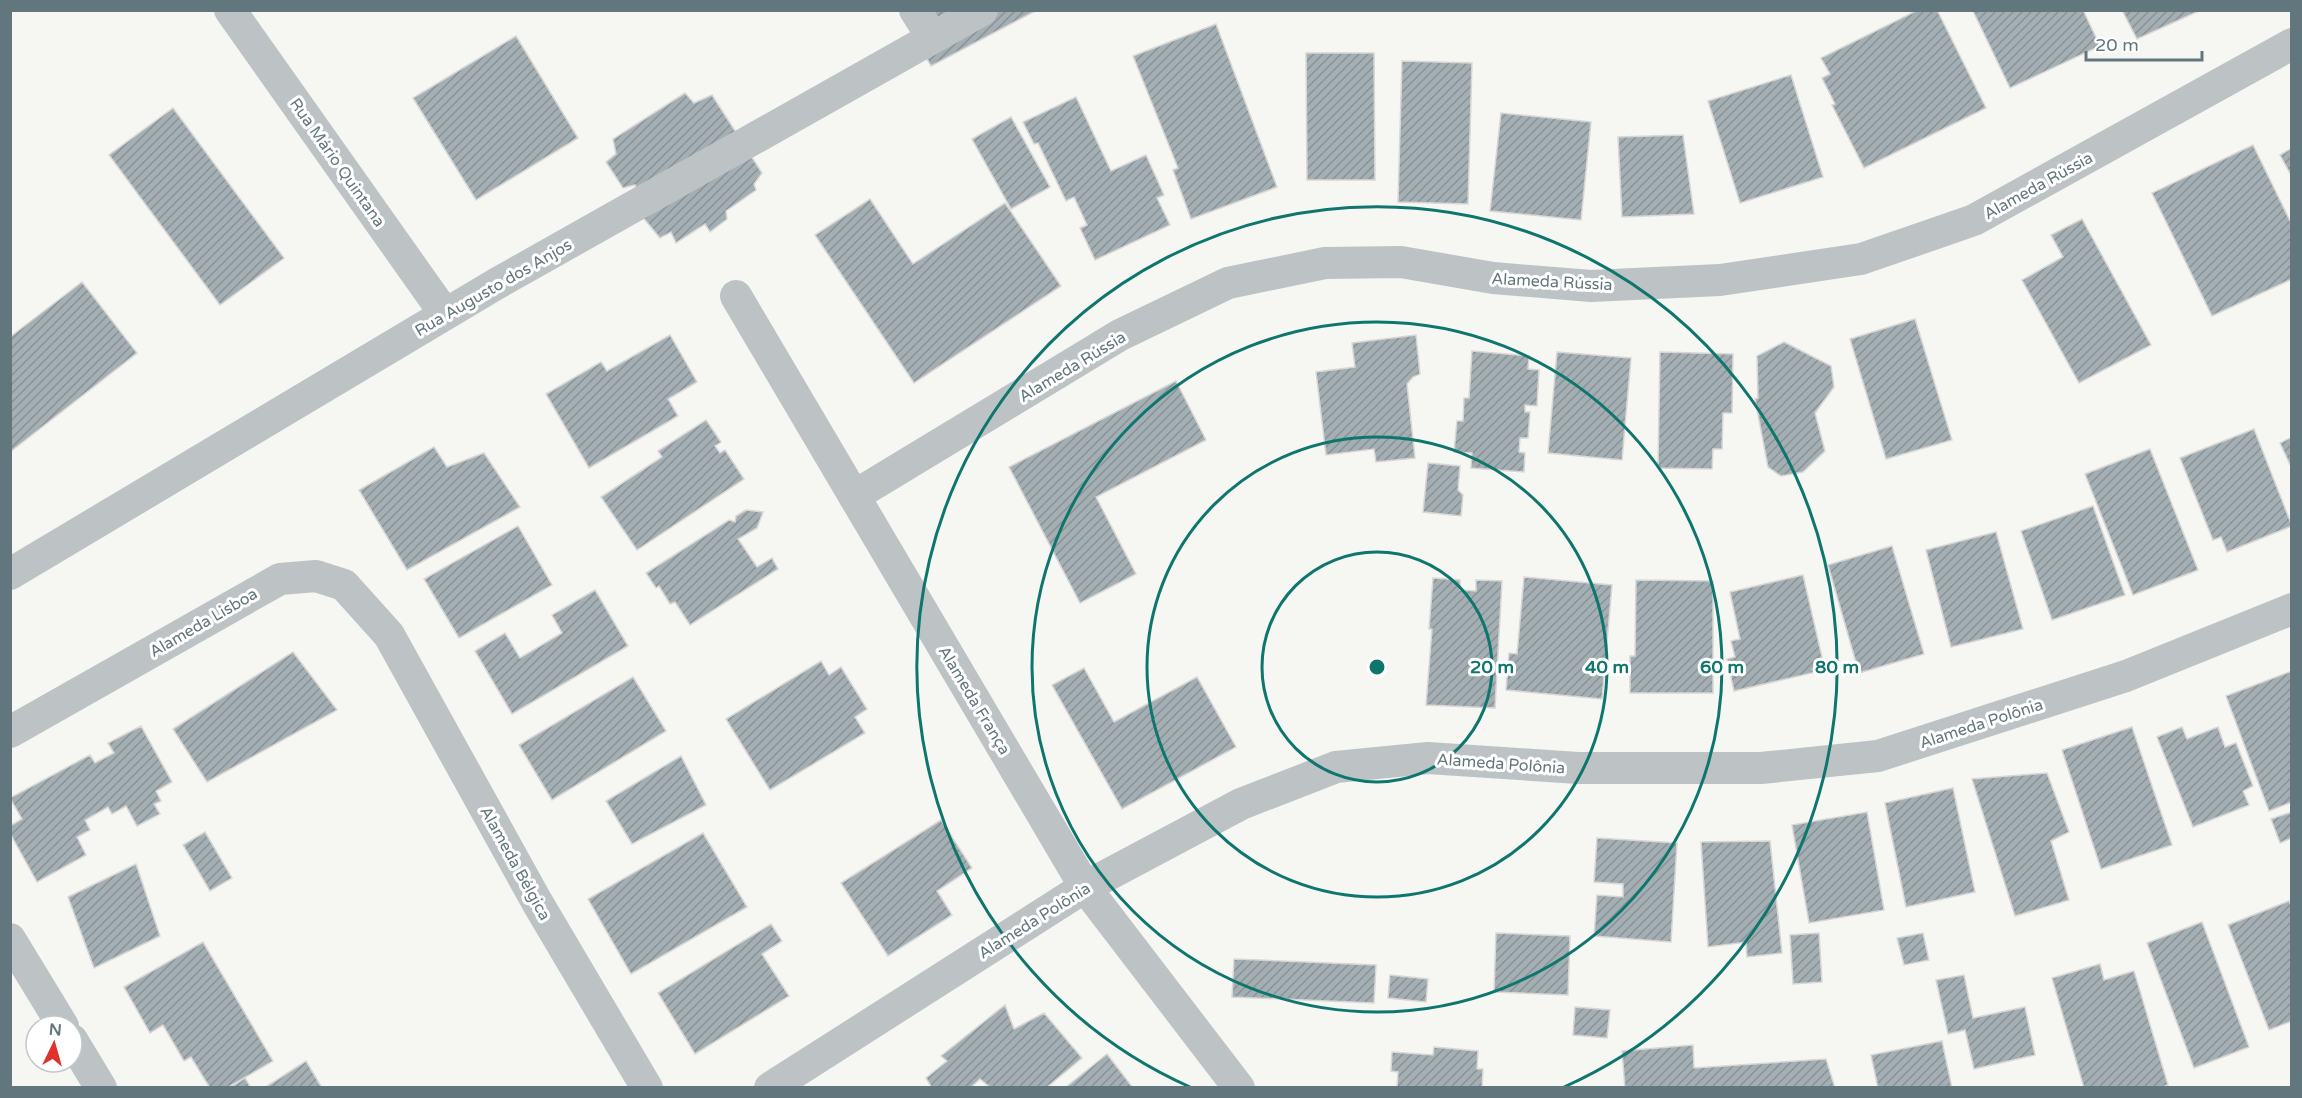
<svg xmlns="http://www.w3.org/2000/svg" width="2302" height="1098" font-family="'Varela Round',sans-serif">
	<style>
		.building { fill: url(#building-hatch); stroke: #d8d7d6; stroke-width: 1.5 }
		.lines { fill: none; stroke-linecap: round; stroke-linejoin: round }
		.street { stroke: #bdc3c5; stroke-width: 32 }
		.ring { fill: none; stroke: #0f766e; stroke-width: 3 }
		.labels { text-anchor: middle; stroke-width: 6; stroke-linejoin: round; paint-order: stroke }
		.street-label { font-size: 16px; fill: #62777d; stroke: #fff }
		.centre { fill: #0f766e; stroke: #fff; stroke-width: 3 }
		.ring-label { font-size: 18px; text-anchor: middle; font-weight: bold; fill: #0f766e; stroke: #fff; stroke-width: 6; stroke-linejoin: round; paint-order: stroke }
	</style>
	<defs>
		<pattern id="building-hatch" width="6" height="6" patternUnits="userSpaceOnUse" patternTransform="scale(1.5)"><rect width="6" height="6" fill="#a4afb3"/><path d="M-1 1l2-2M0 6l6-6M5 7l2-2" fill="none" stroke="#899397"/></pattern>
	</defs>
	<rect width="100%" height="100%" fill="#f6f6f3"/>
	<g class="building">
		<polygon points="917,10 1037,10 931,66 903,18"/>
		<polygon points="1918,10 1937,10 1986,108 1864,168 1832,105 1835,104 1822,78 1830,74 1821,58"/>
		<polygon points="2083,10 2100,46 2010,88 1973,11"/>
		<polygon points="2122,10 2201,10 2137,39"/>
		<polygon points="1216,24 1277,187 1191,219 1173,170 1178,168 1133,56"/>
		<polygon points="516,36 578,138 476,200 413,98"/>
		<polygon points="1306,53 1374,53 1375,180 1307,180"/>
		<polygon points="1402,61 1472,63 1468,204 1398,202"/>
		<polygon points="1791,75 1823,177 1740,203 1708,101"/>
		<polygon points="685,93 694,103 712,95 762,173 754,184 756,190 726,211 727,219 710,232 705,224 676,243 671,232 660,238 636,209 645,206 635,185 623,188 606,162 616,154 613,139"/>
		<polygon points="1076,97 1111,171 1146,155 1164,195 1157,198 1170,225 1095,260 1080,228 1087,225 1074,197 1066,201 1038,143 1034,144 1023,122"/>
		<polygon points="173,108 284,258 220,305 109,155"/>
		<polygon points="1501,113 1591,122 1581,220 1490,211"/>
		<polygon points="1011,117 1050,187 1011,209 972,139"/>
		<polygon points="1683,135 1694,214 1622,217 1618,137"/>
		<polygon points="2253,145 2292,225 2292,279 2212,316 2152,193"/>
		<polygon points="2292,148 2292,177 2280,155"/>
		<polygon points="870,199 913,264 1005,203 1061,286 914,383 815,235"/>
		<polygon points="2082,219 2151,345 2079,383 2022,280 2063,257 2051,235"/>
		<polygon points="82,282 137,353 10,452 10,337"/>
		<polygon points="1915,319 1952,440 1886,459 1850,339"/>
		<polygon points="670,335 697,382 668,399 678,416 589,468 546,394 601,362 607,371"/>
		<polygon points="1416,335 1420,374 1413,377 1407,384 1415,458 1376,462 1374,449 1326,455 1316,372 1355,367 1352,343"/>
		<polygon points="1784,342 1831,366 1834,387 1815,413 1825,451 1803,472 1781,476 1768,467 1755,399 1758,398 1757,356"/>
		<polygon points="1472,351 1529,356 1528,369 1539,370 1537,406 1525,405 1525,412 1530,412 1528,438 1520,438 1519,452 1525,453 1524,472 1471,468 1472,453 1454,452 1457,421 1463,421 1464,398 1469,398"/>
		<polygon points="1557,352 1631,358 1622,460 1548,453"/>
		<polygon points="1660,352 1733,354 1732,413 1723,413 1722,449 1713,449 1712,469 1658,468"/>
		<polygon points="1176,381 1206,440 1096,497 1136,574 1080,603 1009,467"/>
		<polygon points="706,420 721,442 715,446 720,453 725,450 744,479 637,550 601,497 662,457 658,451"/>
		<polygon points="2254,429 2292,526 2227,552 2221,537 2213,540 2180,458"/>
		<polygon points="2292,437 2292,469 2280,443"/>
		<polygon points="434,447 447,467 484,453 520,507 407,570 359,490"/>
		<polygon points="2150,449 2198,570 2133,595 2085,474"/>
		<polygon points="1428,463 1460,466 1458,490 1463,495 1461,516 1423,512"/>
		<polygon points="2093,506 2125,595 2052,620 2021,531"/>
		<polygon points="746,510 763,512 757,528 738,539 757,567 772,558 778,569 690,625 675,602 670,604 659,586 656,588 646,573 729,520 735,522 736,516"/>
		<polygon points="518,526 552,585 459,638 424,579"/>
		<polygon points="1996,532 2023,629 1951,647 1926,550"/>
		<polygon points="1892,546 1924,654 1859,673 1828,565"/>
		<polygon points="1803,575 1825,670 1734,691 1727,659 1735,657 1731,641 1740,639 1730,592"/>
		<polygon points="1524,577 1612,585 1602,699 1506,690 1509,653 1517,654"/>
		<polygon points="1433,578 1460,580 1460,590 1476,591 1476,580 1502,581 1495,708 1426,705 1432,629 1429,629"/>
		<polygon points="1636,580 1713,581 1713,693 1630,693 1630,656 1635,656"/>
		<polygon points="595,590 628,646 512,714 475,651 505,633 520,658 562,633 552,615"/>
		<polygon points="293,652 337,710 207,782 173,729"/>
		<polygon points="821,661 829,675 841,667 867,709 855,717 865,733 770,790 726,719"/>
		<polygon points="1084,668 1114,722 1197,677 1236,747 1122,809 1052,685"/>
		<polygon points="2292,671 2292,802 2269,811 2226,696"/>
		<polygon points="633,677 666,731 552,800 519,745"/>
		<polygon points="141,726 172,782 156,791 161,801 154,804 160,814 137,826 126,806 112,814 108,807 85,820 90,830 77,837 86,855 37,882 10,833 10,826 22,819 10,798 90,755 95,763 114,753 108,743"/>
		<polygon points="2132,727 2172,845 2101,869 2062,750"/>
		<polygon points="2182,727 2187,739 2218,727 2225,747 2236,743 2253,786 2243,791 2249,805 2193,827 2157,737"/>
		<polygon points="681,756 706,805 632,844 606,801"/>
		<polygon points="2047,773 2069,832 2051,841 2069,900 2015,916 1972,779"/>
		<polygon points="1953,788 1975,892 1906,907 1885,803"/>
		<polygon points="1867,812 1884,910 1809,923 1792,825"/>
		<polygon points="2292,812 2292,838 2280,843 2271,819"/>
		<polygon points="941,820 972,868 937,891 952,915 888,956 841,883"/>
		<polygon points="205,832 232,878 210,891 183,845"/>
		<polygon points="703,833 747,907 631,974 588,899"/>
		<polygon points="1597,838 1677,843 1671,942 1594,936 1597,895 1623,897 1623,884 1594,882"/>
		<polygon points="1770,841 1782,953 1747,957 1746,942 1708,947 1701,842"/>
		<polygon points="136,864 160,936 94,968 68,897"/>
		<polygon points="2289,901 2292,907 2292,1021 2269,1030 2228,925"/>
		<polygon points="2202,922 2249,1047 2194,1068 2147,943"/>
		<polygon points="771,924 782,941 762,954 789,996 695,1054 658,993"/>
		<polygon points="1496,933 1570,936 1568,995 1494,992"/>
		<polygon points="1819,933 1822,982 1793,984 1790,935"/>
		<polygon points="1923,933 1929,960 1904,965 1897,938"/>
		<polygon points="203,942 273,1061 227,1088 210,1088 191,1057 184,1061 163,1025 150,1033 124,987"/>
		<polygon points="1234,959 1376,965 1374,1003 1232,997"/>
		<polygon points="2100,964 2104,980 2134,971 2168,1085 2159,1088 2084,1088 2052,978"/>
		<polygon points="1390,975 1428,979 1426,1002 1388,998"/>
		<polygon points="1964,975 1973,1018 2025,1007 2035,1055 1974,1069 1965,1030 1948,1034 1936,980"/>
		<polygon points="1005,1005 1014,1029 1044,1013 1082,1058 1046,1088 991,1088 980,1079 970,1088 932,1088 926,1078 947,1061 941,1056"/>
		<polygon points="1575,1007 1610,1010 1607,1038 1573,1035"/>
		<polygon points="1942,1041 1952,1088 1878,1088 1871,1055"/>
		<polygon points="1693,1045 1694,1068 1826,1059 1835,1088 1625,1088 1622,1051"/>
		<polygon points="1434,1047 1478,1051 1477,1069 1483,1069 1482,1088 1397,1088 1398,1072 1391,1071 1392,1052 1433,1055"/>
		<polygon points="1107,1054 1133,1088 1065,1088"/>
		<polygon points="306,1061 322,1088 264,1088"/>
		<polygon points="245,1078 251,1088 230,1088"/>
	</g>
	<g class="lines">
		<g class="street">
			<polyline points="230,10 445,314"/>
			<polyline points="915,10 932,37"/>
			<polyline points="736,296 1085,887 1239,1088"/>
			<polyline points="854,496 1120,335 1228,283 1325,263 1401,262 1493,278 1591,286 1720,280 1861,259 1974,220 2292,44"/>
			<polyline points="10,574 496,284 982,10"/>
			<polyline points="10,732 280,579 316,576 344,585 389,635 537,902 647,1088"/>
			<polyline points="10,939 63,1026"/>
			<polyline points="72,1040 101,1088"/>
			<polyline points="770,1088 1085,887 1241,804 1336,767 1428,758 1578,768 1761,768 1878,756 2126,676 2292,609"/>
		</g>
	</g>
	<g class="ring">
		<circle cx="1377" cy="667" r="115"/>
		<circle cx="1377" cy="667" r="230"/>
		<circle cx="1377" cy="667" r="345"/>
		<path d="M1190 1087A460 460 0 1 1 1564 1087"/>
	</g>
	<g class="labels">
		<g class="street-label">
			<text transform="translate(338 162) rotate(55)" y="6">Rua Mário Quintana</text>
			<text transform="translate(2038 185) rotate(-29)" y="6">Alameda Rússia</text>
			<text transform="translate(1552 281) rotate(3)" y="6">Alameda Rússia</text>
			<text transform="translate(493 287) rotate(-30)" y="6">Rua Augusto dos Anjos</text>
			<text transform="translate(1072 366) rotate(-31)" y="6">Alameda Rússia</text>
			<text transform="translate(203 622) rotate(-30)" y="6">Alameda Lisboa</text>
			<text transform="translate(975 700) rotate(59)" y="6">Alameda França</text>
			<text transform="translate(1981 723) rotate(-18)" y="6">Alameda Polônia</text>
			<text transform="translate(1501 763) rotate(4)" y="6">Alameda Polônia</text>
			<text transform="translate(516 863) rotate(61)" y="6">Alameda Bélgica</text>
			<text transform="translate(1034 920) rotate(-32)" y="6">Alameda Polônia</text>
		</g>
	</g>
	<circle cx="1377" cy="667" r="9" class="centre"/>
	<g class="ring-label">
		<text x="1492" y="673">20 m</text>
		<text x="1607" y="673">40 m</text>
		<text x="1722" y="673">60 m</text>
		<text x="1837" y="673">80 m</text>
	</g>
	<rect width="2302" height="1098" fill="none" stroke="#62777d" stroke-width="24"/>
	<g transform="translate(54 1044) rotate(5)"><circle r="28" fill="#ffffff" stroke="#c0c9cb" stroke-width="1.5"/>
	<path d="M0-4.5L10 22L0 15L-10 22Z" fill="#dd332c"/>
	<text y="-9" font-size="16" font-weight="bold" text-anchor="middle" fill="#62777d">N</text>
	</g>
	<path d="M2086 51v9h116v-9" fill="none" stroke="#62777d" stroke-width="3"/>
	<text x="2095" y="51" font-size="18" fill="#62777d" stroke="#ffffff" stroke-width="4.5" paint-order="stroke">20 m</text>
</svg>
